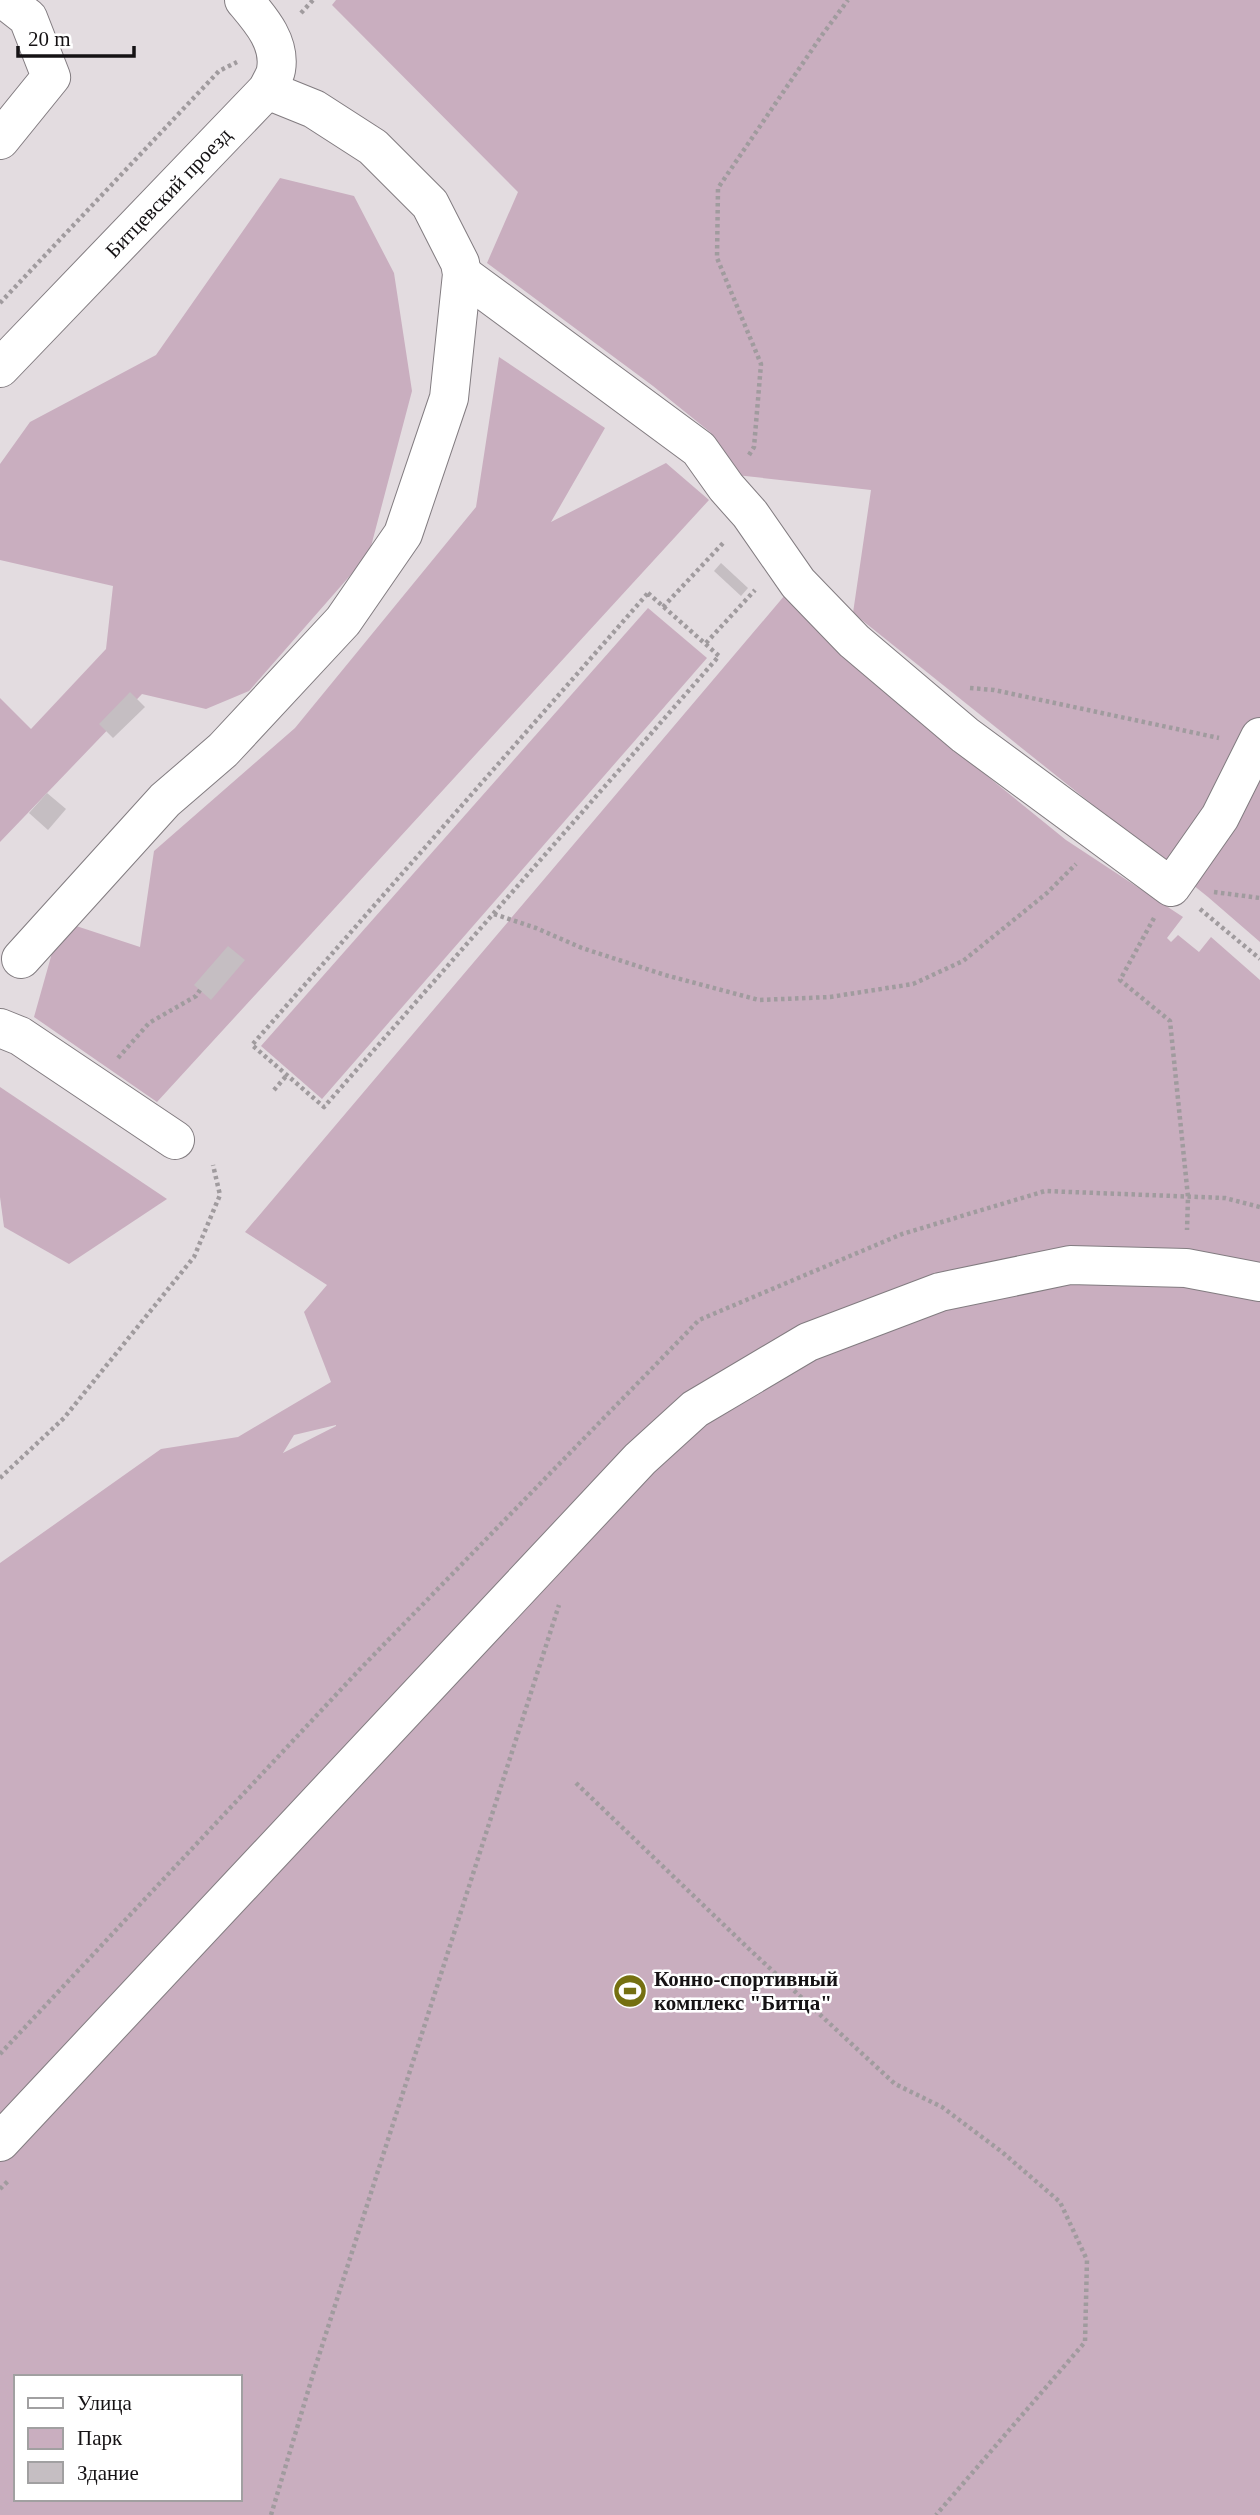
<svg xmlns="http://www.w3.org/2000/svg" width="1260" height="2515" font-family="'Times New Roman',serif">
	<style>
		.green { fill: #c9aebf; fill-rule: evenodd }
		.building { fill: #c5bec2 }
		.lines { fill: none; stroke-linecap: round; stroke-linejoin: round }
		.minor-casing { stroke: #827c80; stroke-width: 40 }
		.path { stroke: #a09b9e; stroke-width: 4.5; stroke-dasharray: 3.5 3.5; stroke-linecap: butt }
		.minor { stroke: #fff; stroke-width: 38 }
		.labels { text-anchor: middle; stroke-width: 5; stroke-linejoin: round; paint-order: stroke }
		.street-label { font-size: 21px; fill: #151214; stroke: #fff }
		.poi-label { font-size: 21px; font-weight: bold; fill: #151214; stroke: #fff; text-anchor: start }
	</style>
	<rect width="100%" height="100%" fill="#e3dce0"/>
	<g class="green">
		<polygon points="336,0 1260,0 1260,942 1208,897 853,613 871,490 736,475 710,432 653,386 487,263 518,192 332,5"/>
		<polygon points="280,178 354,196 394,273 412,391 369,554 249,691 206,709 142,694 0,842 0,698 31,729 106,649 113,586 0,560 0,464 30,422 156,355"/>
		<polygon points="499,357 605,428 551,522 666,463 709,500 157,1102 34,1017 61,921 140,947 154,851 295,728 476,507"/>
		<path d="M785 595 902 707 1066 840 1183 917 1167 938 1171 942 1178 935 1199 952 1211 937 1260 980V2515H0V1563L161 1449 238 1437 331 1382 304 1312 327 1285 245 1232ZM336 1425V1426L283 1453 294 1435ZM16 2377H240V2499H16Z"/>
		<polygon points="648,608 707,658 322,1099 261,1046"/>
		<polygon points="0,1087 167,1199 69,1264 4,1227 0,1197"/>
	</g>
	<g class="building">
		<polygon points="721,563 748,588 741,596 714,571"/>
		<polygon points="130,692 145,707 113,738 99,724"/>
		<polygon points="47,793 66,809 48,830 29,813"/>
		<polygon points="228,946 245,960 211,1000 194,985"/>
	</g>
	<g class="lines">
		<g class="minor-casing">
			<g id="minor">
				<polyline points="0,140 51,77 28,18 5,0"/>
				<polyline points="462,274 699,449 726,487 750,514 798,583 854,641 965,735 1171,887 1220,817 1260,737"/>
				<path id="s1" d="M0 368 267 90C270 84 275 76 276 70 281 42 260 19 244 0"/>
				<polyline points="21,959 165,800 223,750 343,621 403,534 449,398 462,274 460,263 430,204 373,147 314,109 267,90"/>
				<polyline points="0,1028 20,1036 175,1140"/>
				<polyline points="0,2142 640,1459 695,1409 808,1342 940,1292 1070,1265 1186,1268 1260,1282"/>
			</g>
		</g>
		<g class="path">
			<polyline points="301,13 313,0"/>
			<polyline points="0,303 219,71 237,62"/>
			<polyline points="749,455 754,447 761,364 717,258 718,188 822,35 848,0"/>
			<polygon points="648,593 719,656 324,1107 252,1045"/>
			<polyline points="663,607 725,541"/>
			<polyline points="706,643 755,590"/>
			<polyline points="970,688 994,690 1219,738"/>
			<polyline points="1214,892 1260,898"/>
			<polyline points="1200,909 1260,959"/>
			<polyline points="494,914 536,928 582,948 665,975 759,1000 830,997 913,984 963,961 1047,893 1076,864"/>
			<polyline points="1154,918 1120,980 1170,1021 1188,1197 1187,1230"/>
			<polyline points="118,1058 149,1023 196,996 200,990"/>
			<polyline points="274,1090 287,1075"/>
			<polyline points="0,1478 64,1418 194,1257 220,1195 213,1165"/>
			<polyline points="576,1783 749,1949 895,2084 942,2107 1002,2152 1060,2202 1087,2260 1085,2342 936,2515"/>
			<polyline points="0,2054 361,1668 699,1320 902,1234 1045,1191 1225,1198 1260,1207"/>
			<polyline points="0,2189 9,2180"/>
			<polyline points="271,2515 314,2371 559,1605"/>
		</g>
		<use href="#minor" class="minor"/>
	</g>
	<defs>
		<g id="stadium-disc" transform="scale(1.75)"><circle r="9.5" fill="#757011" stroke="#fff"/><path d="M0-5a6.5 5 0 1 0 0 10a6.5 5 0 1 0 0-10ZM-3.5-1.8h7v3.6h-7Z" fill="#fff"/></g>
	</defs>
	<g fill-rule="evenodd">
		<use href="#stadium-disc" x="630" y="1991"/>
	</g>
	<g class="labels">
		<g class="street-label">
			<text dy="7" stroke="none"><textPath href="#s1" startOffset="243">Битцевский проезд</textPath></text>
		</g>
		<g class="poi-label">
			<text x="654" y="1986">Конно-спортивный<tspan x="654" dy="24">комплекс "Битца"</tspan></text>
		</g>
	</g>
	<rect x="14" y="2375" width="228" height="126" fill="#ffffff" stroke="#a1a0a1" stroke-width="2"/>
	<rect x="28" y="2398" width="35" height="10" fill="#ffffff" stroke="#a1a0a1" stroke-width="2"/>
	<text x="77" y="2410" font-size="21" fill="#151214">Улица</text>
	<rect x="28" y="2428" width="35" height="21" fill="#c9aebf" stroke="#a1a0a1" stroke-width="2"/>
	<text x="77" y="2445" font-size="21" fill="#151214">Парк</text>
	<rect x="28" y="2462" width="35" height="21" fill="#c5bec2" stroke="#a1a0a1" stroke-width="2"/>
	<text x="77" y="2480" font-size="21" fill="#151214">Здание</text>
	<path d="M18 46v10h116v-10" fill="none" stroke="#151214" stroke-width="3.5"/>
	<text x="28" y="46" font-size="21" fill="#151214" stroke="#ffffff" stroke-width="5" paint-order="stroke">20 m</text>
</svg>
